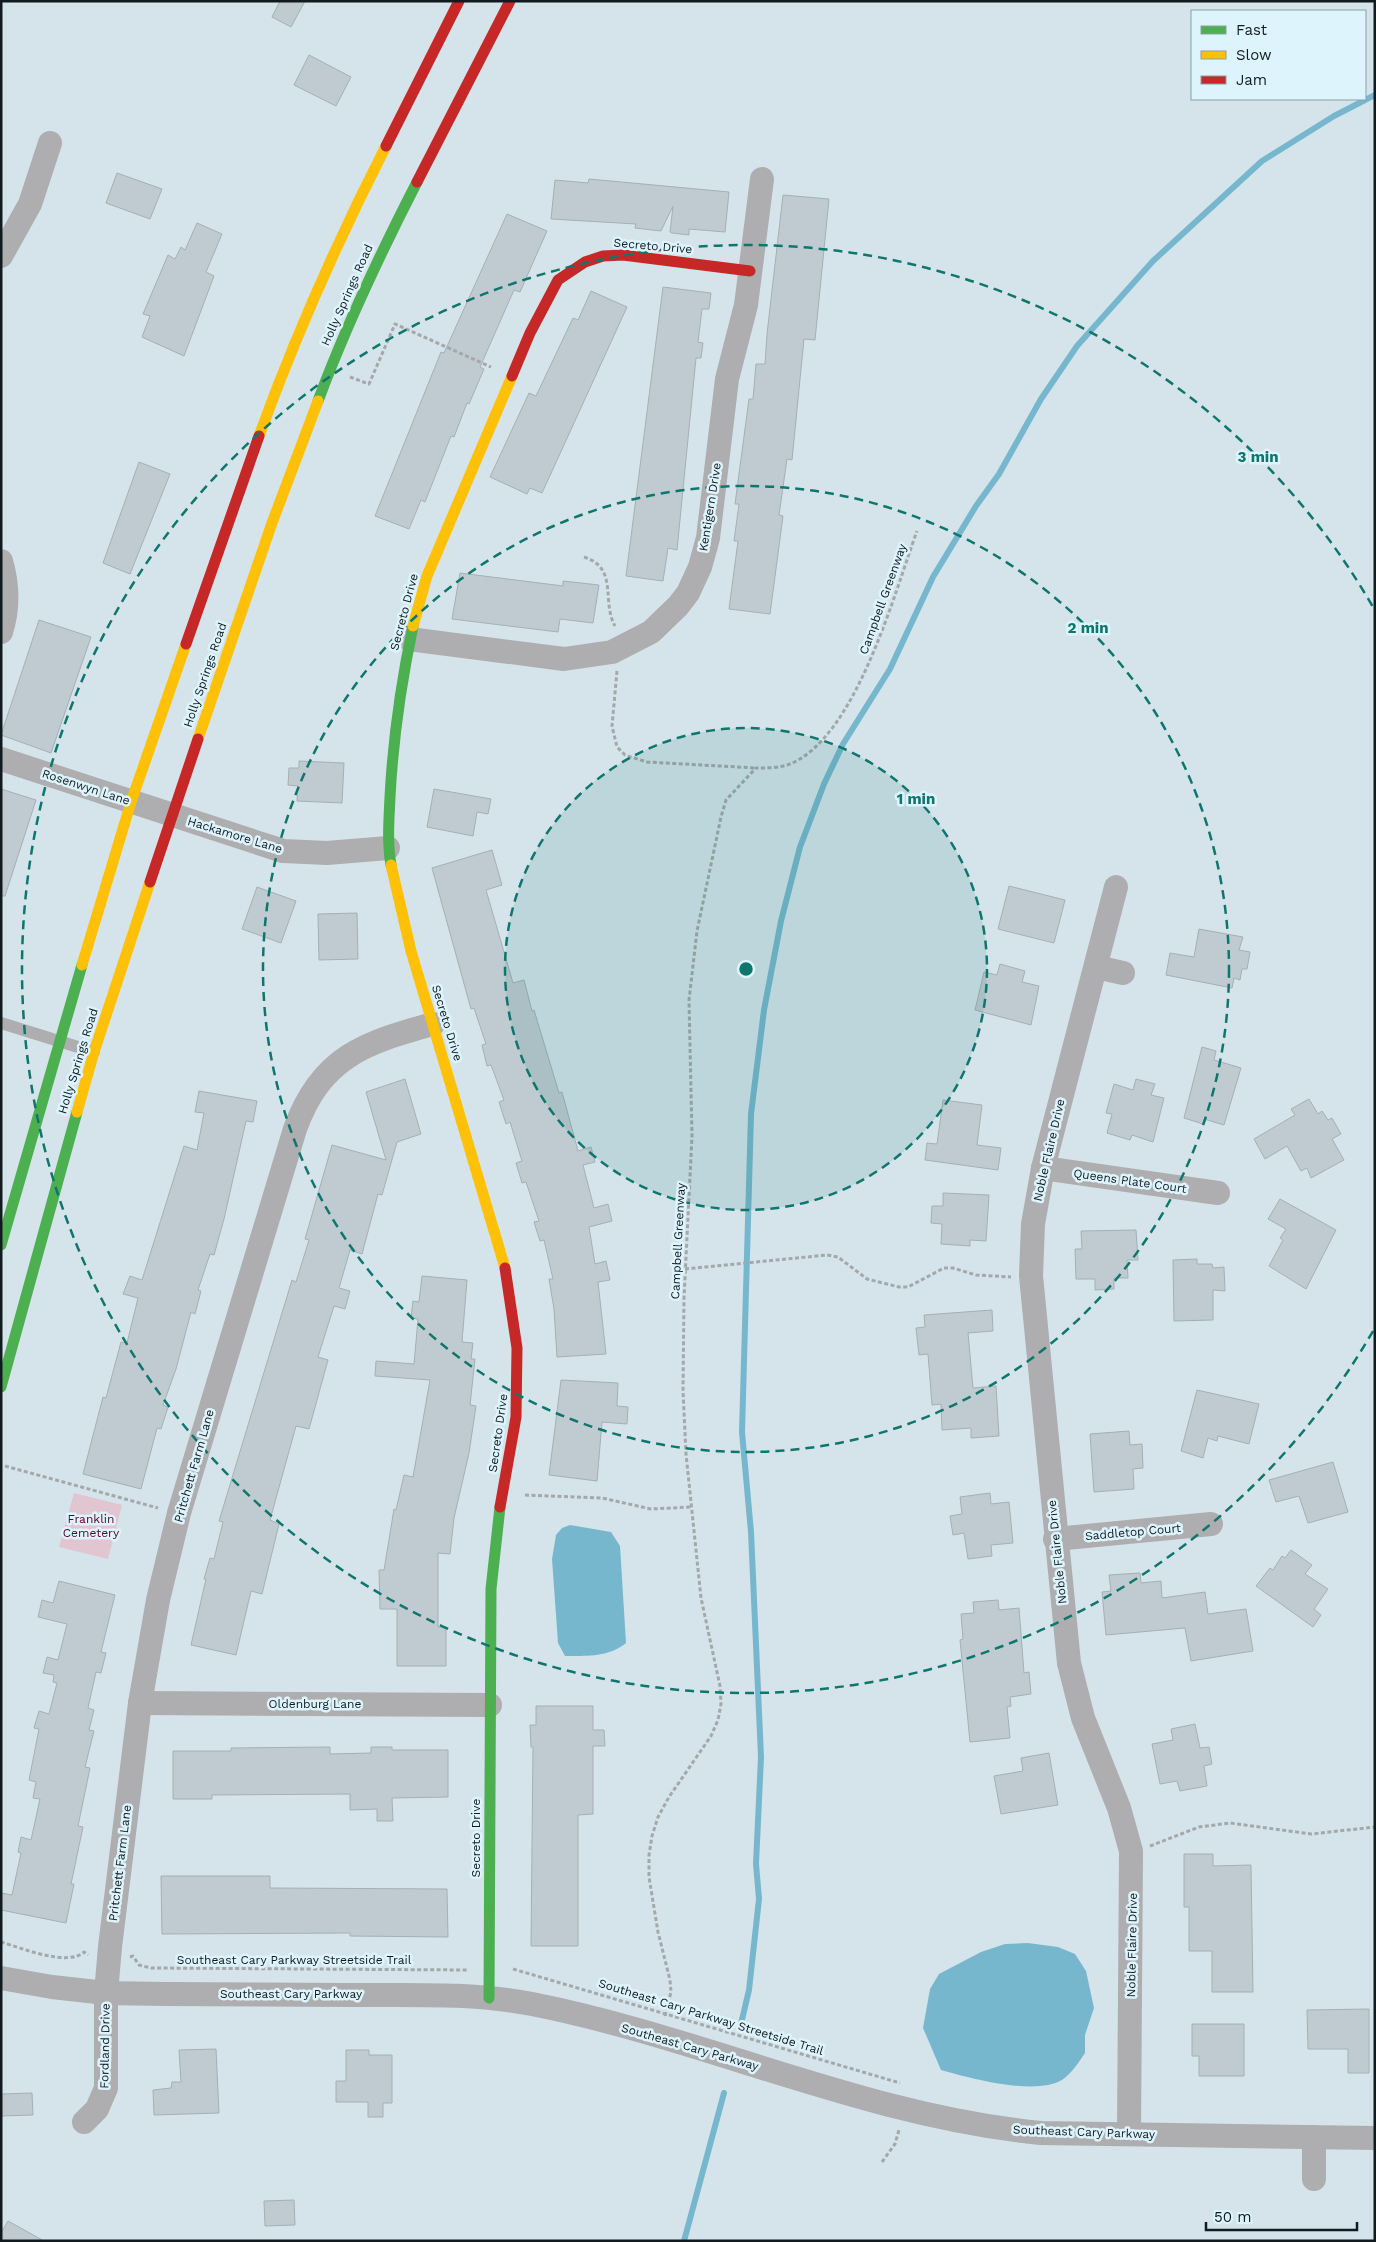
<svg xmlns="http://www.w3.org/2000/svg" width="1376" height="2242" font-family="'Work Sans',sans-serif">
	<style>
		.green { fill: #e1c5d0 }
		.water { fill: #77b7ce }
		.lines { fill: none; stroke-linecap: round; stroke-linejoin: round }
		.stream { stroke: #77b7ce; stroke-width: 6 }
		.building { fill: #c0cbd1; stroke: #a4b0b5 }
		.path { stroke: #a3a8aa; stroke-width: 3; stroke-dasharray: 4 2.5; stroke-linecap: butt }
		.lane { stroke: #aeadaf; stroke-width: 12 }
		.street { stroke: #aeadaf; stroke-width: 24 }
		.fast { stroke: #4caf50; stroke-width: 11 }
		.slow { stroke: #ffc107; stroke-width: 11 }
		.jam { stroke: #c62828; stroke-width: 11 }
		.ring { fill: none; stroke: #0f766e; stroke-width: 2.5; stroke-dasharray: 9 6 }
		.labels { text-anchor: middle; stroke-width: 5; stroke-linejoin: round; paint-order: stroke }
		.street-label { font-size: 12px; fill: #111b1f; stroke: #def4fd }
		.park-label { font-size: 12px; fill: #590027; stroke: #def4fd }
		.centre { fill: #0f766e; stroke: #def4fd; stroke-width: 2.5 }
		.ring-label { font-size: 15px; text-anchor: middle; font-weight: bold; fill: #0f766e; stroke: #def4fd; stroke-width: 5; stroke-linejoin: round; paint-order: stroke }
	</style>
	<rect width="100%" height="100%" fill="#d5e4eb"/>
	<polygon class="green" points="74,1493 122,1505 108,1559 59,1547"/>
	<g class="water">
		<path d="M570 1525 611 1532 620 1546 626 1643C609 1657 587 1656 565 1656L558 1643 552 1559 556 1535 562 1528Z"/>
		<path d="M1028 1943 1058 1947 1075 1954 1086 1971 1094 2008 1085 2035V2053C1079 2062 1071 2074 1062 2080 1035 2096 969 2078 941 2070L923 2028 930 1989 939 1974 981 1952 1005 1944Z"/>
	</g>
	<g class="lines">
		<g class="stream">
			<polyline points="741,2024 749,1990 759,1899 756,1864 761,1757 751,1532 742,1432 751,1114 764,1010 781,921 800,847 824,784 843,744 890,669 933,577 976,506 999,474 1041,399 1077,346 1153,261 1262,161 1334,116 1375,95"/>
			<polyline points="684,2241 724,2093"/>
		</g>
	</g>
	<g class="building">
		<polygon points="280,1 305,1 291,27 272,17"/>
		<polygon points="309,55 351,77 336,106 294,85"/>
		<polygon points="117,173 162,189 150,219 106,203"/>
		<polygon points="589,179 729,192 725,232 689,229 689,235 672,233 670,232 673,206 661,231 635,228 636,224 551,219 555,180 588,183"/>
		<polygon points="783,195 829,199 815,340 804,339 792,460 787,459 779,515 783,516 770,614 729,609 738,541 734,541 739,504 735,504 749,399 753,399 756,364 765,364 767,334"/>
		<polygon points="507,214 547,231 520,292 514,290 480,367 484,369 469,404 467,403 454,437 451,436 425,502 421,500 409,529 375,516 441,352 444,353"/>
		<polygon points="197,223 222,234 206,272 214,276 184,356 142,337 150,316 143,314 168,255 175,259 181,247 185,250"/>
		<polygon points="663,287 711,293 709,309 702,309 698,342 703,343 701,358 696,358 677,550 668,548 663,581 626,576"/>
		<polygon points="591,291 627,307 542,493 530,488 527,494 490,477 529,393 536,396 573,318 578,320"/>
		<polygon points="139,462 170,474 130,574 103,563"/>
		<polygon points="460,573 563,586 563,581 599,585 593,623 560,619 558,632 452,619"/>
		<polygon points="39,620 91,637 51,753 1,735"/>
		<polygon points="299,761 344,763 342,803 297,801 298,786 288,785 289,768 299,768"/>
		<polygon points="1,789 36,800 5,896 1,896"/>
		<polygon points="434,789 491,799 488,814 477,812 473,836 427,827"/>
		<polygon points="492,850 502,885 486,890 513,983 524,980 532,1011 534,1010 559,1093 562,1092 578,1151 591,1147 595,1162 583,1165 594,1208 608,1204 612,1221 589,1227 595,1264 606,1261 610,1280 598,1282 606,1354 557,1357 554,1309 549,1279 553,1279 544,1240 540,1241 534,1222 539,1221 526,1182 522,1183 516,1163 522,1161 510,1122 506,1124 499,1102 504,1100 491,1065 487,1066 482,1045 486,1044 474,1008 471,1009 432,868"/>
		<polygon points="1009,886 1065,900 1054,943 998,929"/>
		<polygon points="257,887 296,901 281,943 242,929"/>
		<polygon points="357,913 358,959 319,960 318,914"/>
		<polygon points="1199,929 1243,937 1239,950 1250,952 1247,969 1242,969 1240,980 1234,978 1232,988 1166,975 1170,953 1194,957"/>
		<polygon points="1000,964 1025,971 1022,982 1039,986 1031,1025 975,1010 984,972 997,975"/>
		<polygon points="1202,1047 1216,1051 1214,1060 1241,1068 1224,1125 1204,1119 1203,1124 1184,1118"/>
		<polygon points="405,1079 421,1134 397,1142 382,1195 378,1194 362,1254 350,1250 339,1288 350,1291 345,1309 334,1306 318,1357 328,1360 309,1429 296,1426 270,1520 279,1524 262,1594 251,1591 236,1655 191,1645 206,1579 204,1579 210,1558 214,1559 223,1522 219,1521 292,1280 296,1282 309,1240 305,1239 332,1145 386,1160 366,1092"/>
		<polygon points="1136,1079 1155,1084 1151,1095 1164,1098 1153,1142 1132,1135 1130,1140 1107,1133 1112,1114 1106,1113 1114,1084 1133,1090"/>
		<polygon points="199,1091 257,1101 253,1122 246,1121 224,1219 214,1255 210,1254 198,1290 201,1291 195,1314 191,1312 176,1369 163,1405 168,1407 161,1429 157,1428 141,1489 83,1474 103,1397 106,1398 121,1342 127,1343 138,1298 123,1294 130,1276 142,1280 184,1146 197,1150 204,1113 195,1112"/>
		<polygon points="1309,1099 1318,1114 1322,1111 1328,1120 1332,1118 1341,1134 1332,1139 1344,1160 1311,1178 1307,1168 1301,1171 1287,1146 1265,1159 1254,1139 1295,1115 1291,1109"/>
		<polygon points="943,1100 982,1105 977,1145 1001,1148 998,1170 925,1160 927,1143 937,1144"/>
		<polygon points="943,1193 989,1195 986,1241 970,1240 970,1246 941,1244 942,1224 931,1223 932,1206 943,1206"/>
		<polygon points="1280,1199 1336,1230 1306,1289 1269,1266 1283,1240 1280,1238 1286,1229 1268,1219"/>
		<polygon points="1136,1230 1138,1260 1127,1260 1128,1278 1114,1278 1114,1289 1095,1290 1095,1279 1076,1279 1075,1249 1082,1249 1081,1231"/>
		<polygon points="1197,1259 1197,1264 1212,1264 1213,1268 1224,1267 1225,1291 1213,1290 1213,1320 1174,1321 1173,1260"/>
		<polygon points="422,1276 467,1280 462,1342 473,1343 471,1359 475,1359 470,1405 476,1406 469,1453 454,1518 450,1554 438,1553 438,1627 446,1627 446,1666 397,1666 397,1609 380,1609 379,1570 384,1570 394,1509 396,1510 404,1475 413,1477 430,1380 375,1376 376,1361 414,1364 418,1319 411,1318 413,1301 419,1302"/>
		<polygon points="992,1310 993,1331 968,1333 973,1388 996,1386 999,1436 971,1438 971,1428 942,1430 941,1404 932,1405 928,1354 919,1355 916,1328 925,1327 924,1315"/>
		<polygon points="561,1380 618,1383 617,1406 628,1407 627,1424 602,1422 597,1481 549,1475"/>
		<polygon points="1197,1390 1259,1404 1249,1444 1218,1436 1217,1441 1208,1438 1203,1458 1181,1451"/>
		<polygon points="1129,1431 1130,1445 1142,1444 1143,1468 1133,1469 1134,1489 1094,1492 1090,1434"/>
		<polygon points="1333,1462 1348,1512 1308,1523 1299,1496 1276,1502 1269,1480"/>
		<polygon points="990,1493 991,1504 1009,1502 1013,1543 991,1545 992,1556 968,1559 964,1533 953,1535 950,1516 962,1514 960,1497"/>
		<polygon points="1291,1550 1312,1565 1305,1574 1328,1589 1314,1609 1321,1615 1313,1627 1256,1586 1270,1568 1273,1570 1282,1556 1285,1558"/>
		<polygon points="1140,1573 1141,1583 1161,1581 1162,1598 1205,1592 1208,1614 1246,1609 1253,1651 1191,1661 1185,1628 1106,1635 1102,1592 1111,1591 1109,1575"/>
		<polygon points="59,1581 115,1595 101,1652 106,1653 101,1673 96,1672 88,1708 94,1710 89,1730 94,1731 85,1767 90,1768 78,1826 83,1827 71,1884 74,1884 66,1923 1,1910 1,1893 12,1895 21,1853 18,1852 21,1837 31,1840 40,1799 33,1798 36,1782 29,1780 39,1729 34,1728 39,1711 49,1714 57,1683 53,1682 54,1675 43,1673 47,1657 58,1660 67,1624 38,1617 42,1600 53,1603"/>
		<polygon points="998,1600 999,1610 1019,1608 1024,1673 1029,1672 1031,1694 1010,1697 1011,1706 1007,1707 1010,1738 970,1742 960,1640 963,1639 961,1614 974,1613 973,1602"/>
		<polygon points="536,1706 593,1706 593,1730 604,1730 605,1746 593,1746 593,1814 578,1815 578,1946 531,1946 533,1747 531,1747 530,1725 536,1725"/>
		<polygon points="1195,1724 1200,1748 1209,1747 1212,1764 1204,1766 1207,1786 1180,1791 1177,1781 1160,1784 1152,1744 1173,1740 1171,1729"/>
		<polygon points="330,1747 330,1754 371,1753 371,1747 392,1747 392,1750 448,1750 448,1797 392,1798 393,1821 377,1821 377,1809 350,1810 350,1794 212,1795 212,1799 173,1799 173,1751 231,1751 231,1748"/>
		<polygon points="1049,1753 1058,1805 1001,1814 994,1776 1023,1771 1021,1758"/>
		<polygon points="1184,1854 1213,1854 1213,1866 1251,1865 1253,1992 1212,1992 1212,1951 1189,1951 1189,1907 1184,1907"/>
		<polygon points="161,1876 270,1876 270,1888 447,1889 448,1937 350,1936 350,1933 162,1934"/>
		<polygon points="1369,2009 1369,2073 1348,2073 1348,2049 1308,2049 1307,2010"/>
		<polygon points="1192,2024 1244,2024 1244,2076 1199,2076 1199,2056 1192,2056"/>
		<polygon points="216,2049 219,2113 154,2115 153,2090 171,2088 172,2082 181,2082 179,2050"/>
		<polygon points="346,2050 369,2050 369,2055 392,2055 392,2103 383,2103 383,2117 368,2117 368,2102 336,2102 336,2081 346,2081"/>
		<polygon points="32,2093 33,2115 1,2116 1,2094"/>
		<polygon points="294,2200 295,2225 265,2226 264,2201"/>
		<polygon points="8,2221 44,2241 1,2241 1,2233"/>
	</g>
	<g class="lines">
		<g class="path">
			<polyline points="350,377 369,384 395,324 491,367"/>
			<path d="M584 557C619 568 601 601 615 626"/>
			<polyline points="617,671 612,726 617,747 625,755 647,762 756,768"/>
			<polyline points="685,1269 827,1255 838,1257 867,1279 899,1287 908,1287 944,1268 953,1268 976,1275 1011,1277"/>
			<polyline points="5,1466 158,1508"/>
			<polyline points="525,1495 602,1498 651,1509 691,1507"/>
			<polyline points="1150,1846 1199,1827 1230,1823 1311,1834 1375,1827"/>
			<path d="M1 1942C21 1948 68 1967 84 1952L88 1955"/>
			<polyline points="130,1957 133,1956 139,1965 151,1968 467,1970"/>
			<polyline points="513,1969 900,2083"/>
			<path d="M665 2016 671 1992 670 1980 658 1932 649 1877V1855L652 1836 658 1817 669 1797 711 1736 718 1720 721 1704 720 1686 701 1598 686 1454 683 1391 684 1298 692 1136 689 1000 697 931 721 817 726 800 756 768C767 768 780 768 790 764 856 737 894 594 917 531"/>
			<polyline points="882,2162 895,2144 899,2130"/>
		</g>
		<polyline class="lane" points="1,1023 94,1052"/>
		<g class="street">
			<polyline points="1,256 30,204 50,143"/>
			<path d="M1 561C8 585 9 607 1 632"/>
			<polyline points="409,639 564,659 612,652 651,632 678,606 688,593 700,567 708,538 727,379 746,305 762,179"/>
			<polyline points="1,759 283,851 327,853 388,848"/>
			<polyline points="1116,887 1043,1168 1033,1224 1031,1276 1069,1663 1083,1718 1119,1808 1131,1851 1129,2134"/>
			<polyline points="1096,967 1123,973"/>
			<polyline points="1043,1168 1218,1193"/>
			<polyline points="1055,1539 1211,1524"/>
			<polyline points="140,1703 490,1705"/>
			<path d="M1 1978 52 1987 106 1993C190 1995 275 1994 360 1995 417 1995 475 1993 532 2004 704 2038 865 2116 1041 2133L1375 2138"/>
			<path d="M84 2122 97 2109 106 2088V1993L110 1947 140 1703 158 1600 179 1513 295 1129C321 1057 364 1043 433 1024"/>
			<polyline points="1314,2179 1314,2137"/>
		</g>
		<g class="fast">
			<path d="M318 401C346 326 380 254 417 182"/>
			<path d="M391 865C387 842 389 820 390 797 393 739 401 683 413 626"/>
			<polyline points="1,1245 82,965"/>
			<polyline points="1,1387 77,1112"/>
			<polyline points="489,1998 491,1589 500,1507"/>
		</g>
		<g class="slow">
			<path d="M259 436C295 337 338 240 386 146"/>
			<polyline points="413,626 427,576 512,376"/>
			<polyline points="198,739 272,523 318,401"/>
			<polyline points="391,865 411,951 505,1268"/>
			<polyline points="82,965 131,802 186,644"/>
			<polyline points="77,1112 94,1052 150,882"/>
		</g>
		<g class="jam">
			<polyline points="386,146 459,1"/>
			<polyline points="417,182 510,1"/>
			<polyline points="512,376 530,333 558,280 585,262 603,256 623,255 750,271"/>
			<polyline points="186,644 259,436"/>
			<polyline points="150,882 198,739"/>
			<polyline points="500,1507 516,1417 517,1348 505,1268"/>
		</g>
	</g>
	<circle cx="746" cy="969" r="241" fill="#0f766e" fill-opacity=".12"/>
	<g class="ring">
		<circle cx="746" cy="969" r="241"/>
		<circle cx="746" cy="969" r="483"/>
		<path d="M1373 1331A724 724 0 1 1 1373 607"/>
	</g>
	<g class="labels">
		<g class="street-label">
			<text transform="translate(653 246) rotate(5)" y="4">Secreto Drive</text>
			<text transform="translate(347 295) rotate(-66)" y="4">Holly Springs Road</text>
			<text transform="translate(710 507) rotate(-81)" y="4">Kentigern Drive</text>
			<text transform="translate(883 599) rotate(-70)" y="4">Campbell Greenway</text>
			<text transform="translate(404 612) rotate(-75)" y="4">Secreto Drive</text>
			<text transform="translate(205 675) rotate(-71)" y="4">Holly Springs Road</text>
			<text transform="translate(86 787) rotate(18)" y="4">Rosenwyn Lane</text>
			<text transform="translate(235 835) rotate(17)" y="4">Hackamore Lane</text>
			<text transform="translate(447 1023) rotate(73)" y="4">Secreto Drive</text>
			<text transform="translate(78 1061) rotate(-73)" y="4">Holly Springs Road</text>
			<text transform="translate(1049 1150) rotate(-77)" y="4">Noble Flaire Drive</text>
			<text transform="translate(1130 1181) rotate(8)" y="4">Queens Plate Court</text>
			<text transform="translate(678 1241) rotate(-87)" y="4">Campbell Greenway</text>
			<text transform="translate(498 1433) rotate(-82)" y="4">Secreto Drive</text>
			<text transform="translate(194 1466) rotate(-74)" y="4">Pritchett Farm Lane</text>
			<text transform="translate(1133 1532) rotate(-5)" y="4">Saddletop Court</text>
			<text transform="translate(1057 1552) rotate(-96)" y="4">Noble Flaire Drive</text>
			<text x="315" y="1708">Oldenburg Lane</text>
			<text transform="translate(476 1838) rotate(-90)" y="4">Secreto Drive</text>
			<text transform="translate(120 1863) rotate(-83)" y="4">Pritchett Farm Lane</text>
			<text transform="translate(1132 1945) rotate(-89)" y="4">Noble Flaire Drive</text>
			<text x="294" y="1964">Southeast Cary Parkway Streetside Trail</text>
			<text x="291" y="1998">Southeast Cary Parkway</text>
			<text transform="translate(711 2017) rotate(17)" y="4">Southeast Cary Parkway Streetside Trail</text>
			<text transform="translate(105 2046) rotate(-89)" y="4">Fordland Drive</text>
			<text transform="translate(690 2047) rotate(16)" y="4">Southeast Cary Parkway</text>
			<text transform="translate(1084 2132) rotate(2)" y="4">Southeast Cary Parkway</text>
		</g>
		<g class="park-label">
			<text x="91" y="1523">Franklin<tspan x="91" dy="14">Cemetery</tspan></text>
		</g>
	</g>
	<circle cx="746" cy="969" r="8" class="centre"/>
	<g class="ring-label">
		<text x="1258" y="462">3 min</text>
		<text x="1088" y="633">2 min</text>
		<text x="916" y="804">1 min</text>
	</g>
	<rect width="1376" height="2242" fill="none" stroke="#111b1f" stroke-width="5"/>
	<rect x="1191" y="10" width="175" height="90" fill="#def4fd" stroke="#8c9da4"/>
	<rect x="1201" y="26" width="25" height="8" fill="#4caf50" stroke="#8c9da4"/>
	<text x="1236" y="35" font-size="15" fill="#111b1f">Fast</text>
	<rect x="1201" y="51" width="25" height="8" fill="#ffc107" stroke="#8c9da4"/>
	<text x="1236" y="60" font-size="15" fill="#111b1f">Slow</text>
	<rect x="1201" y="76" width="25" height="8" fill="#c62828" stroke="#8c9da4"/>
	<text x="1236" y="85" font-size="15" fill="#111b1f">Jam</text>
	<path d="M1206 2222v8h151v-8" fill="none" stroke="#111b1f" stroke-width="2.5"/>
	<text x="1214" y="2222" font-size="15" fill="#111b1f" stroke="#def4fd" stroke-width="4" paint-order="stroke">50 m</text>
</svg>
